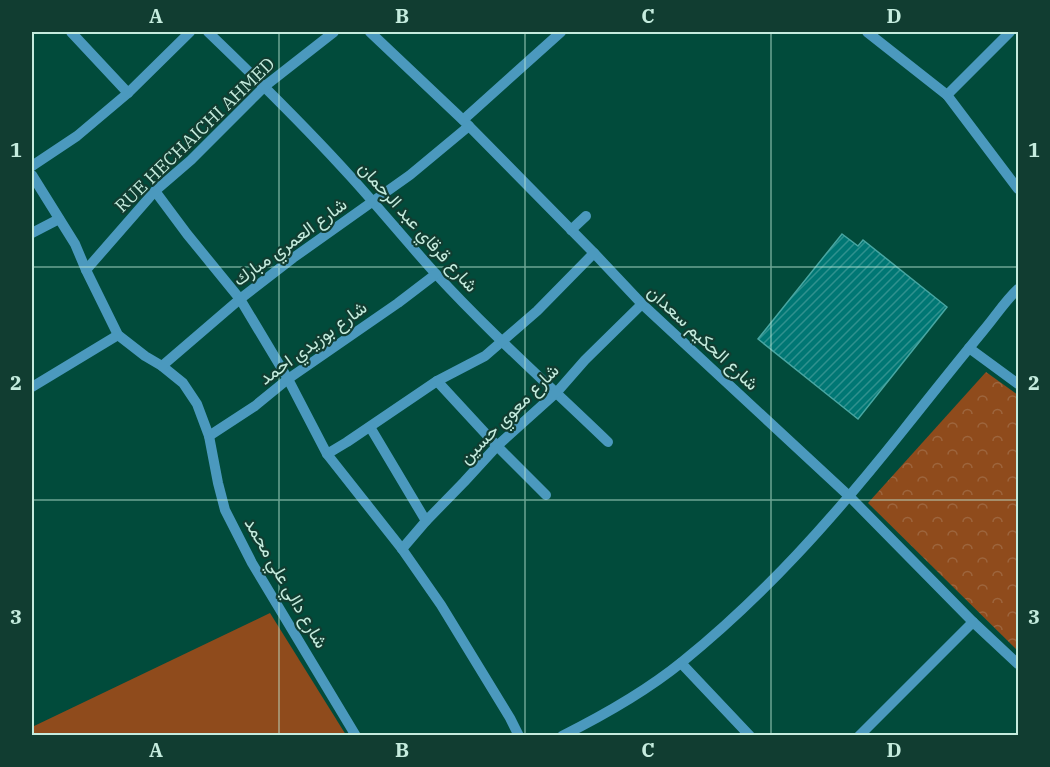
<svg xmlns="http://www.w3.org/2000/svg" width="1050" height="767" font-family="'IBM Plex Serif',Vazirmatn,serif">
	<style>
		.grass { fill: #8f4b1c }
		.forest { fill: url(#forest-crowns) }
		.building { fill: url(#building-hatch); stroke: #48a6a2; stroke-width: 1.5 }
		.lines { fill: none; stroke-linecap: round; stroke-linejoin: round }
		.minor { stroke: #4b99be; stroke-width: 10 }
		.grid { fill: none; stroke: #c5ecde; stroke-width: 1.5; stroke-opacity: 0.55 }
		.labels { text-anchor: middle; stroke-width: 4.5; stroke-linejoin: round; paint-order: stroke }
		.street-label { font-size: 18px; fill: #c5ecde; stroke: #113d31 }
		.neatline { fill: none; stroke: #c5ecde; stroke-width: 2 }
		.grid-label { font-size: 20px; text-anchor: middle; font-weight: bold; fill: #c5ecde }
	</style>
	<defs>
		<pattern id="forest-crowns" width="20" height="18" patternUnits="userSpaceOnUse" patternTransform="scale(1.5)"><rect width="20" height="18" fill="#8f4b1c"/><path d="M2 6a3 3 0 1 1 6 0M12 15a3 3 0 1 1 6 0" fill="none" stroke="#9d653d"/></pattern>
		<pattern id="building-hatch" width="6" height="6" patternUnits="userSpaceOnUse" patternTransform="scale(1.5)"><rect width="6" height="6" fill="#007774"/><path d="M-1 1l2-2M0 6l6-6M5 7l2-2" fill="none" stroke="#30918e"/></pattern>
	</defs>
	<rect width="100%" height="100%" fill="#014b3b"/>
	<polygon class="grass" points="270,613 346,735 32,735 32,727"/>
	<polygon class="forest" points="986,372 1018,395 1018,651 868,503"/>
	<polygon class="building" points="842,234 858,246 863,240 947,307 858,419 758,339"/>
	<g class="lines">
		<g class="minor">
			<polyline points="71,32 128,93"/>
			<path d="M208 32C257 79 306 127 351 177 380 209 407 242 435 273 490 333 550 386 608 442"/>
			<polyline points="370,32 463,120 594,253 642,304 850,497 973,622 1018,664"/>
			<polyline points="867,32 947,95"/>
			<polyline points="1010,32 947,95 1018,189"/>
			<polyline points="463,120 561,32"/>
			<polyline points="32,166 77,136 128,93 190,32"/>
			<polyline points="32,175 75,244 86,270 118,335 145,356 162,366 183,383 197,404 209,436 218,483 225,510 252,563 356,736"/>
			<polyline points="155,191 187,234 240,299 288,379 327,454 402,549 441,605 510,718 519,736"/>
			<polyline points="571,230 586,216"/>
			<polyline points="32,233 59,219"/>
			<polyline points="86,270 155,191 191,160 265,86 334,32"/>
			<polyline points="969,348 1018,384"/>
			<polyline points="162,366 240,299 293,258 410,175 469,126"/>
			<polyline points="437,381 497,446 546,495"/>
			<polyline points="32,387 118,335"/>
			<polyline points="370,427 426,521"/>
			<polyline points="209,436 255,406 288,379 398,303 436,274"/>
			<polyline points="327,454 347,442 437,381 485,356 537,311 594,253"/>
			<polyline points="402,549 426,521 464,482 497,446 557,392 585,360 642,304"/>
			<polyline points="681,663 750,736"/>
			<path d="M562 736C604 715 645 692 682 662 765 595 834 517 901 433 928 399 955 365 983 331 995 317 1005 301 1018 289"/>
			<polyline points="859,736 973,622"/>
		</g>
	</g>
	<path class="grid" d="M279 32V736M525 32V736M771 32V736M32 267H1018M32 500H1018"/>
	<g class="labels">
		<g class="street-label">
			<text transform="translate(195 135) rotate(-44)" y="6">RUE HECHAICHI AHMED</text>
			<text transform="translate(418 227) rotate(48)" y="6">شارع قرقاي عبد الرحمان</text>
			<text transform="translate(290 242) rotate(-36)" y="6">شارع العمري مبارك</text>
			<text transform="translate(703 338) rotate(43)" y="6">شارع الحكيم سعدان</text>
			<text transform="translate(313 343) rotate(-36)" y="6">شارع بوزيدي احمد</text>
			<text transform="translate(509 414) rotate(-45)" y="6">شارع معوي حسين</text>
			<text transform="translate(286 583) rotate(60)" y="6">شارع دالي علي محمد</text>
		</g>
	</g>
	<rect width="1050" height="767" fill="none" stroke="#113d31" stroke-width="66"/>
	<rect x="33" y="33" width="984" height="701" class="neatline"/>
	<g class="grid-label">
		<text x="156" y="23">A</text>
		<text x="402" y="23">B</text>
		<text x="648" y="23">C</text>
		<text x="894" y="23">D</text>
		<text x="16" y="157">1</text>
		<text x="1034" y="157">1</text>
		<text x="16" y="390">2</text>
		<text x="1034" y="390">2</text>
		<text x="16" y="624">3</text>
		<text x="1034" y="624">3</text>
		<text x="156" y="757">A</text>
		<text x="402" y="757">B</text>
		<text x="648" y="757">C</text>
		<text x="894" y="757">D</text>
	</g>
</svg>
